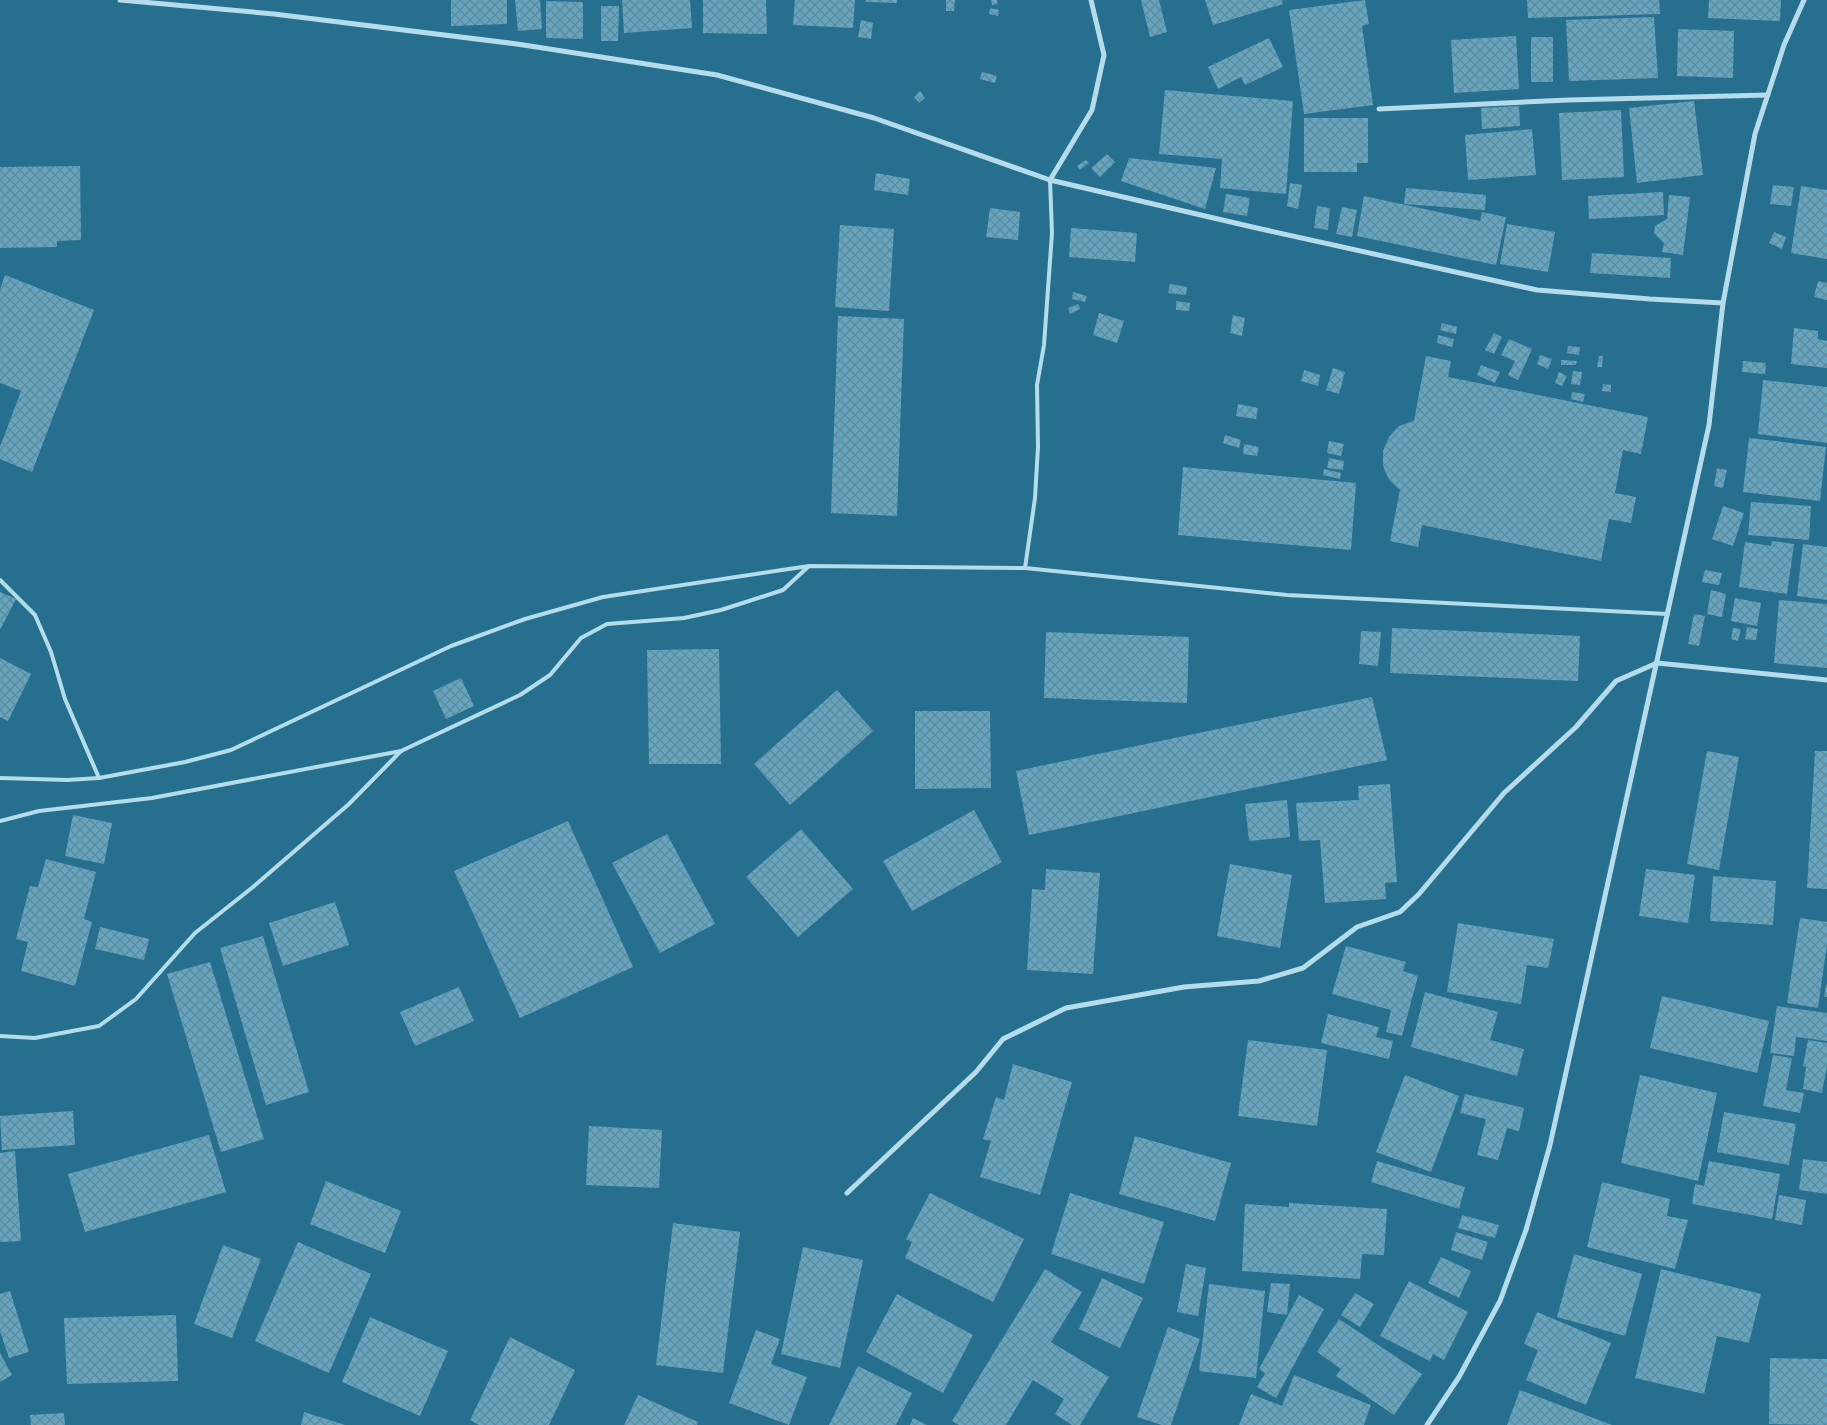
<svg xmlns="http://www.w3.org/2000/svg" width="1827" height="1425" font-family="Commissioner,sans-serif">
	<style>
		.building { fill: url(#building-cross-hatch) }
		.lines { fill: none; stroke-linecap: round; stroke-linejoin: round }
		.service { stroke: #b5dceb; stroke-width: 4 }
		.minor { stroke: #b5dceb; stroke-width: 5 }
	</style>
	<defs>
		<pattern id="building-cross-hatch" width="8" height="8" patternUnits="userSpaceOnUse" patternTransform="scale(1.25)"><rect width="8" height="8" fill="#66a5bf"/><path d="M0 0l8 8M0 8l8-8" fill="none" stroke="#5e8a9c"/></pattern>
	</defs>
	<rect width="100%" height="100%" fill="#266f8e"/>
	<g class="building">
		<polygon points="451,0 507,0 507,24 451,26"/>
		<polygon points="515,0 540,0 542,29 518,31"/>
		<polygon points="622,0 690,0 692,28 624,33"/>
		<polygon points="703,0 766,0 767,34 703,33"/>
		<polygon points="795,0 855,0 853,28 793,25"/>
		<polygon points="866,0 897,0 897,3 866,2"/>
		<polygon points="946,0 955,0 954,11 946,11"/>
		<polygon points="991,0 997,0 998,4 992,5"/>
		<polygon points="1141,0 1159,0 1167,32 1150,37"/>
		<polygon points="1205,0 1282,0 1283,4 1213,25"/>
		<polygon points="1365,0 1369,24 1362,26 1373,105 1304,114 1289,10"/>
		<polygon points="1527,0 1659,0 1660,14 1528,18"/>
		<polygon points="1709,0 1781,0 1780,21 1708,18"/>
		<polygon points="546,1 583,2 583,39 546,38"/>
		<polygon points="601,6 619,6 618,41 601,41"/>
		<polygon points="990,8 999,10 998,16 989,14"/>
		<polygon points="1654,17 1658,78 1569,81 1566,20"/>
		<polygon points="861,20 873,23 871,39 858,37"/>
		<polygon points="1678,29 1734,31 1733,78 1677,76"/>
		<polygon points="1516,36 1519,89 1454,93 1451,40"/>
		<rect x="1531" y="37" width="22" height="45"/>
		<polygon points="1269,38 1283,67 1245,85 1241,77 1218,89 1208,67"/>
		<polygon points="982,72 997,76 995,83 980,79"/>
		<polygon points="1165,90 1293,101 1286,194 1220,188 1222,159 1159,154"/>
		<polygon points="920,91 925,98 919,103 914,97"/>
		<polygon points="1694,101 1703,175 1637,183 1629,108"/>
		<polygon points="1519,106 1520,126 1482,129 1481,108"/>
		<polygon points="1621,110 1624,177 1562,180 1559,113"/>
		<polygon points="1304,118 1368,118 1368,163 1357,163 1357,172 1304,172"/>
		<polygon points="1532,129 1536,175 1468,180 1465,135"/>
		<polygon points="1107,154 1115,162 1100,177 1091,168"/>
		<polygon points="1129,158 1216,168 1205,209 1121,181"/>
		<polygon points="1086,160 1089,163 1080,170 1077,166"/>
		<polygon points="80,166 81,240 57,241 57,247 0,248 0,167"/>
		<polygon points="876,173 910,179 908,195 874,190"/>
		<polygon points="1290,183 1302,185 1298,209 1287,206"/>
		<polygon points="1773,185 1794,187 1791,206 1770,204"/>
		<polygon points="1801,186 1827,190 1827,259 1791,253"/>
		<polygon points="1406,188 1486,195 1485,210 1404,204"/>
		<polygon points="1663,192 1664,215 1589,219 1588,196"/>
		<polygon points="1226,194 1250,198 1247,216 1223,212"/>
		<polygon points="1669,195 1690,197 1683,255 1662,252 1664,243 1654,233 1655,226 1667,219"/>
		<polygon points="1364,196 1480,221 1482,212 1506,217 1496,265 1357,236"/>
		<polygon points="1317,206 1330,208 1328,230 1314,228"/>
		<polygon points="1342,207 1357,210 1352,237 1336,234"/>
		<polygon points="990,208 1020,212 1018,240 986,237"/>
		<polygon points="1507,224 1555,232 1548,272 1500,264"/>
		<polygon points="840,225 894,229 889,311 835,307"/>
		<polygon points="1071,228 1137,233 1135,262 1069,257"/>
		<polygon points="1774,232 1786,237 1782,249 1769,243"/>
		<polygon points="1592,253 1671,258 1670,278 1590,273"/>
		<polygon points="5,275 94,310 32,472 0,459 0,447 21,391 0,383 0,290"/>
		<polygon points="1818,281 1827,283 1827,300 1814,297"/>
		<polygon points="1170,284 1187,287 1186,295 1168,293"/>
		<polygon points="1073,292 1087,296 1085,302 1072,299"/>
		<polygon points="1176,301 1190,303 1189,311 1176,310"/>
		<polygon points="1078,304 1080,309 1070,314 1068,308"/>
		<polygon points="1099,313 1124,321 1117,343 1093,335"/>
		<polygon points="1233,315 1245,318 1242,336 1230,333"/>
		<polygon points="838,316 904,319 897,516 831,513"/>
		<polygon points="1442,323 1457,327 1456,334 1440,330"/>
		<polygon points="1794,328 1818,331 1818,339 1827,341 1827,368 1791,364"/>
		<polygon points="1494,333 1502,337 1494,354 1485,350"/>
		<polygon points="1438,335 1454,339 1452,347 1437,343"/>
		<polygon points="1509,339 1532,349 1518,380 1508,375 1515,361 1501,355"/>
		<polygon points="1568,346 1580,347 1579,355 1567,353"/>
		<polygon points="1540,355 1552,359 1548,369 1537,364"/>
		<polygon points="1426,356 1451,361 1448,377 1648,417 1641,454 1623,450 1615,493 1636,497 1631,523 1609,519 1601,561 1422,525 1418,547 1390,541 1400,490 1389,480 1383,466 1383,451 1389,437 1399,426 1414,421"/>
		<polygon points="1599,356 1603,356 1602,367 1597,367"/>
		<polygon points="1561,360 1577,361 1576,365 1561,365"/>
		<polygon points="1743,361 1766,363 1765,374 1742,372"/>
		<polygon points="1481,365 1500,372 1495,383 1477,375"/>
		<polygon points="1333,368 1345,372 1339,394 1326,390"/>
		<polygon points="1304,370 1320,375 1318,386 1301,381"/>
		<polygon points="1573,371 1582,372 1580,385 1571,384"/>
		<polygon points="1559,372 1567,376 1562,386 1555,383"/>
		<polygon points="1763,380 1827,387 1827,443 1758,434"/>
		<polygon points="1603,384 1611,385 1611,392 1602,391"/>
		<polygon points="1572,392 1585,394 1583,402 1571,399"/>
		<polygon points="1238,404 1258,408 1256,419 1236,416"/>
		<polygon points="1225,435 1241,440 1239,448 1223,443"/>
		<polygon points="1749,438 1826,447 1820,501 1743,492"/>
		<polygon points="1329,441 1344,444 1341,456 1327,453"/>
		<polygon points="1244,444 1259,447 1257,456 1243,454"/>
		<polygon points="1329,458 1344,461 1343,470 1327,468"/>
		<polygon points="1183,467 1356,483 1351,550 1178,535"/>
		<polygon points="1717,468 1727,470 1723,488 1714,486"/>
		<polygon points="1324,469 1341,473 1340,479 1323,475"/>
		<polygon points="1751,502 1811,506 1809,540 1748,535"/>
		<polygon points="1723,506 1744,513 1733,546 1712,539"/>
		<polygon points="1772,541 1794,544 1787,594 1739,587 1745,542 1771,546"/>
		<polygon points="1803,544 1827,547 1827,600 1797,596"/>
		<polygon points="1705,570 1722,573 1719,585 1702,582"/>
		<polygon points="1711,590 1726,594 1722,617 1707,614"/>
		<polygon points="0,592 16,599 0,630"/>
		<polygon points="1735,598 1761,603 1757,626 1731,621"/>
		<polygon points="1779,600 1827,604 1827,668 1774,663"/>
		<polygon points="1694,614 1705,616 1699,646 1688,644"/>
		<polygon points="1747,627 1758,629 1756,640 1745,639"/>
		<polygon points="1392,628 1580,636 1578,681 1390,673"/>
		<polygon points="1733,628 1741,629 1738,641 1731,639"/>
		<polygon points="1361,631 1381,632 1378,666 1359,664"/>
		<polygon points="1046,632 1189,637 1187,703 1044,698"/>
		<polygon points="719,649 721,764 649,764 647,650"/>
		<polygon points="0,658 31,674 8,721 0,717"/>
		<polygon points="461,678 474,706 446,719 433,691"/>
		<polygon points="837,690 873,731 790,805 754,764"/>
		<polygon points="1372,697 1387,760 1029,835 1016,771"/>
		<polygon points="915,711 990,711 991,788 915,789"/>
		<polygon points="1707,751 1739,757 1719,870 1687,864"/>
		<polygon points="1815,751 1827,751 1827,889 1807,888"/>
		<polygon points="1390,784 1397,882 1385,883 1386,899 1325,903 1320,840 1299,841 1296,803 1359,800 1358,786"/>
		<polygon points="1287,800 1290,837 1249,841 1245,804"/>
		<polygon points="974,810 1002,862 912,911 883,861"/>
		<polygon points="73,815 112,823 104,864 65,856"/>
		<polygon points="568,821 633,967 520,1018 454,871"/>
		<polygon points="801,829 853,889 798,937 746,877"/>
		<polygon points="667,834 715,924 660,953 612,863"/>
		<polygon points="46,859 96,872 84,919 92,922 75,986 21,971 28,942 16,939 30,886 38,887"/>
		<polygon points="1230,864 1292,875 1280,948 1217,936"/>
		<polygon points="1046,869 1100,873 1093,974 1027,970 1032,889 1045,890"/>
		<polygon points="1646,869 1695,875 1688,923 1639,916"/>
		<polygon points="1713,876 1776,881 1773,925 1710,921"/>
		<polygon points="335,902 349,945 283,966 269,923"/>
		<polygon points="1800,918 1827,922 1827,944 1818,1008 1787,1003"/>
		<polygon points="1458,923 1554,939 1548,968 1527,965 1521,1004 1447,992"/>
		<polygon points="100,927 149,939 144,960 95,949"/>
		<polygon points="263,936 309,1092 266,1105 220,948"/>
		<polygon points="1346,946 1406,962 1403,971 1418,976 1402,1036 1386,1032 1391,1010 1332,994"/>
		<polygon points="210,962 264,1139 221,1152 167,974"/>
		<polygon points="1826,984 1827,985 1827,997 1824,997"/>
		<polygon points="459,987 474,1021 415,1046 400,1012"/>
		<polygon points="1425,992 1498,1012 1490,1040 1524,1049 1517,1076 1411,1047"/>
		<polygon points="1662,996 1769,1021 1757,1073 1650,1048"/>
		<polygon points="1777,1006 1827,1013 1827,1041 1796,1037 1794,1056 1770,1053"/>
		<polygon points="1328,1014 1379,1027 1376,1037 1393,1041 1389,1059 1321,1043"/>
		<polygon points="1248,1040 1327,1050 1317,1126 1238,1116"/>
		<polygon points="1808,1040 1827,1043 1827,1066 1822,1093 1803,1089 1806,1067 1803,1066"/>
		<polygon points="1773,1055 1792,1058 1786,1090 1804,1093 1800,1113 1763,1106"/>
		<polygon points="1013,1064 1072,1082 1040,1195 980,1177 991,1141 983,1139 996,1097 1004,1100"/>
		<polygon points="1405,1075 1459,1096 1431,1172 1376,1152"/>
		<polygon points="1640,1075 1717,1093 1698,1181 1621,1163"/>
		<polygon points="1465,1094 1524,1108 1519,1131 1507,1128 1498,1160 1477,1155 1486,1119 1460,1113"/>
		<polygon points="73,1111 75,1145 2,1150 0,1116"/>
		<polygon points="1724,1112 1796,1124 1789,1165 1717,1152"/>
		<polygon points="589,1126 662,1130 659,1188 586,1185"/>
		<polygon points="209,1135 226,1192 85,1232 68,1174"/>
		<polygon points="1135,1136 1231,1163 1215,1221 1119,1194"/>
		<polygon points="15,1151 21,1241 0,1242 0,1153"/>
		<polygon points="1803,1159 1827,1162 1827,1194 1799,1190"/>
		<polygon points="1377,1161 1465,1187 1459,1209 1371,1182"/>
		<polygon points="1709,1161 1780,1174 1772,1219 1692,1204 1695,1184 1704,1186"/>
		<polygon points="326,1181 401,1211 385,1253 310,1224"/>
		<polygon points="1602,1182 1670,1199 1667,1216 1688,1220 1675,1269 1587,1247"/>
		<polygon points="930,1193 1024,1239 993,1302 905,1258 912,1242 906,1239"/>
		<polygon points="1070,1193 1164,1222 1144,1284 1051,1254"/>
		<polygon points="1779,1195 1806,1200 1802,1225 1775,1220"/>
		<polygon points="1289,1203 1387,1209 1384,1255 1362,1254 1360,1279 1242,1271 1245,1204 1289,1207"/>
		<polygon points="1462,1215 1499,1225 1495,1238 1458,1228"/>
		<polygon points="673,1223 740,1232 723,1373 656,1365"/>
		<polygon points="1456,1232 1488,1242 1482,1260 1451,1250"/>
		<polygon points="298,1242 371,1274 329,1373 255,1341"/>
		<polygon points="223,1245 261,1259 232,1338 194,1324"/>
		<polygon points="803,1247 863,1260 840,1368 781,1354"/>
		<polygon points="1574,1254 1642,1274 1625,1336 1557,1317"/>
		<polygon points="1441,1257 1471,1271 1459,1298 1428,1283"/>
		<polygon points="1186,1264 1206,1268 1198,1316 1177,1312"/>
		<polygon points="1045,1269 1082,1292 1051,1342 1109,1377 1080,1425 1072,1425 1055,1414 1064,1399 1033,1380 1006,1425 959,1425 952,1421"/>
		<polygon points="1661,1269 1761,1294 1749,1343 1717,1336 1704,1394 1635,1378"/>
		<polygon points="1102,1278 1143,1298 1120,1348 1079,1329"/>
		<polygon points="1409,1281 1468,1312 1444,1360 1433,1354 1430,1361 1380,1336"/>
		<polygon points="1271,1283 1290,1284 1287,1315 1267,1312"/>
		<polygon points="1209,1284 1265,1291 1256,1378 1199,1371"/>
		<polygon points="10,1291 29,1352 9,1358 0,1331 0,1294"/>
		<polygon points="1355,1293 1374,1304 1360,1327 1341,1315"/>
		<polygon points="897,1294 973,1335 943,1393 866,1352"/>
		<polygon points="1299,1295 1324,1309 1276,1398 1257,1387 1265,1373 1259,1369"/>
		<polygon points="1537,1312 1611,1343 1586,1405 1526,1380 1538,1350 1524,1344"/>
		<polygon points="176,1315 178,1381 67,1384 64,1318"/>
		<polygon points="370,1317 448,1351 420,1416 342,1382"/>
		<polygon points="1339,1319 1422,1374 1394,1415 1336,1376 1341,1369 1317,1352"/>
		<polygon points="1168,1327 1200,1339 1171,1425 1162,1425 1137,1417"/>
		<polygon points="756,1330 780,1339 771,1364 807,1377 789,1425 729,1403"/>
		<polygon points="510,1337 575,1370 549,1425 479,1425 470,1420"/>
		<polygon points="0,1353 12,1375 0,1382"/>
		<polygon points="1770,1358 1827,1359 1827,1425 1769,1424"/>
		<polygon points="858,1366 912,1393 896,1425 829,1425"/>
		<polygon points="1294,1375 1371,1405 1364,1425 1239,1425 1251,1394 1282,1406"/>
		<polygon points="1520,1390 1612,1425 1507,1425"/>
		<polygon points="638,1395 698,1422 697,1425 624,1425"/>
		<polygon points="304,1412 345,1425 301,1425"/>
		<polygon points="64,1413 65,1425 31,1425 30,1415"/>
		<polygon points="913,1418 927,1425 910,1425"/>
	</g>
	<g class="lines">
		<g class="service">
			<polyline points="1025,568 1287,595 1668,614"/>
			<polyline points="0,580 35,615 51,652 65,699 99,778 67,780 0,778"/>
			<polyline points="99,778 185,762 231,750 451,646 525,619 603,597 809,566 1025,568 1035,498 1038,447 1037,385 1044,345 1052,233 1050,180"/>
			<polyline points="0,821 39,811 152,798 401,751 520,695 550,675 581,638 607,624 684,618 721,610 783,590 809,566"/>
			<polyline points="0,1036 35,1038 99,1026 136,999 195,933 253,887 349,804 401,751"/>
		</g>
		<g class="minor">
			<polyline points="120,0 274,14 517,44 717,75 874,118 1050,180 1261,229 1537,290 1650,299 1723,303"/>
			<polyline points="1379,109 1568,100 1768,95"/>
			<polyline points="1050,180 1092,110 1104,55 1091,0"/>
			<polyline points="847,1193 976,1072 1003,1039 1066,1008 1184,987 1259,981 1303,968 1357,927 1400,912 1419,894 1504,793 1576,727 1616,681 1657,663 1827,680"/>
			<polyline points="1427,1425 1459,1377 1500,1301 1526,1230 1550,1145 1709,425 1723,303 1755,134 1784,45 1804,0"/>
		</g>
	</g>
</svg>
